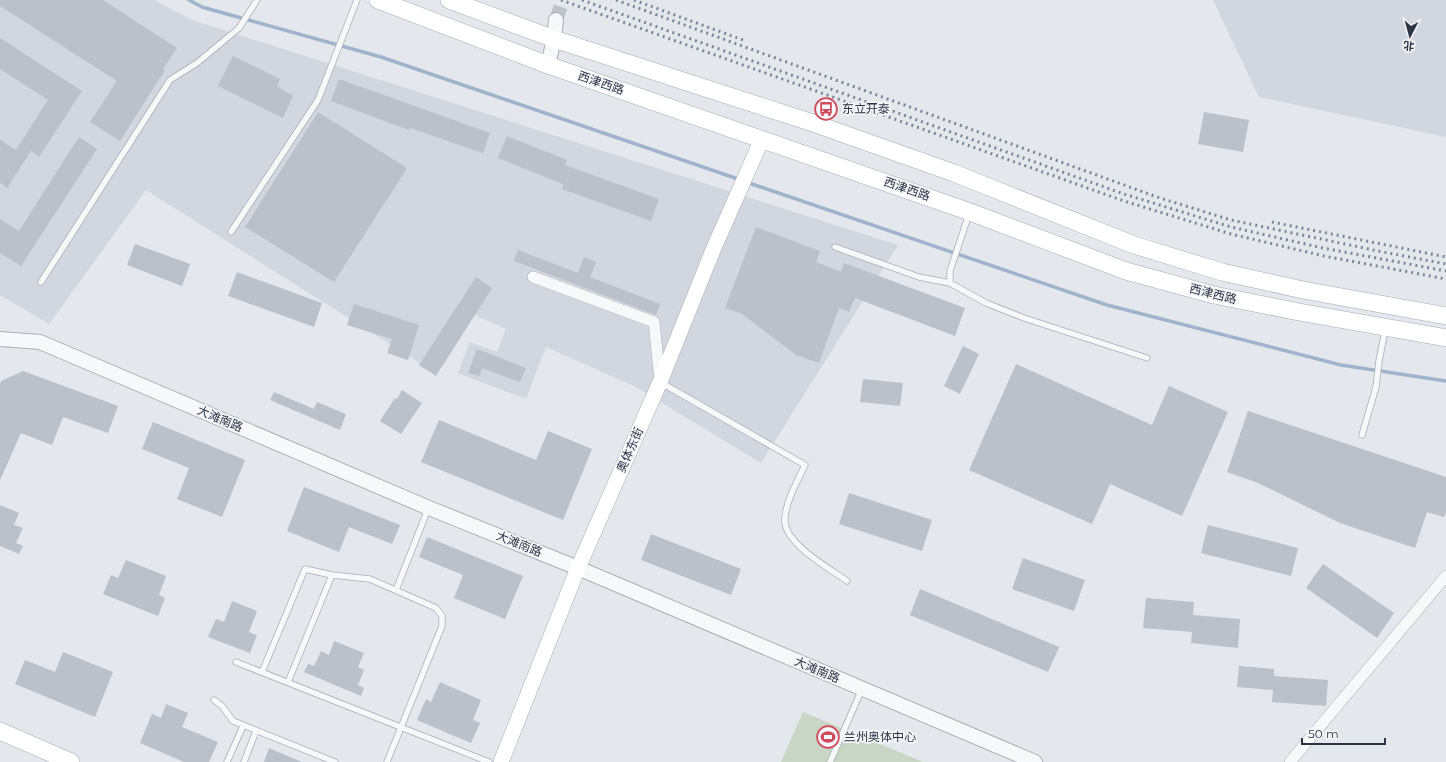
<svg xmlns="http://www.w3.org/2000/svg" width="1446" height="762" font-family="Montserrat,'Noto Sans SC',sans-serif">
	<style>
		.built { fill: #d2d6de }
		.green { fill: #c9d6c5 }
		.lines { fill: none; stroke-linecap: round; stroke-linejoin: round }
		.stream { stroke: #9fb4cc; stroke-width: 3.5 }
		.building { fill: #bbc0ca }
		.tertiary-tunnel { stroke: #bfc3cb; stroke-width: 14; stroke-dasharray: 14 7; stroke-linecap: butt }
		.service-casing { stroke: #a9aeb7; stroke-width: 7 }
		.minor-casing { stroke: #a9aeb7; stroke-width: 12 }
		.tertiary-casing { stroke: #a9aeb7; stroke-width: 16 }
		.secondary-casing { stroke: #a9aeb7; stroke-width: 16 }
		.primary-casing { stroke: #a3abb8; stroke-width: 18 }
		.service { stroke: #f7f8fa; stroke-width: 5.5 }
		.minor { stroke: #f7f8fa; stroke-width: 11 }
		.tertiary { stroke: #f7f8fa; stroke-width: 14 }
		.secondary { stroke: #fff; stroke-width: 15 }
		.primary { stroke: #fff; stroke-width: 17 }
		.rail { stroke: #7d8696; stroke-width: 3; stroke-dasharray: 2 4; stroke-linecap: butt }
		.labels { text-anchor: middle; stroke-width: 3.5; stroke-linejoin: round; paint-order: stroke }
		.street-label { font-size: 12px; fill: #2b3445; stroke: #f4f6f9 }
		.poi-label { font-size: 12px; fill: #2b3445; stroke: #f4f6f9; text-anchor: start }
	</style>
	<rect width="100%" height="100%" fill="#e4e7ec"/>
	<g class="built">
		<polygon points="0,0 154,0 192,20 898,245 761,463 636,387 546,347 526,399 458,373 470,342 497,352 506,329 475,315 434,372 146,190 49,324 0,295"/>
		<polygon points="1213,0 1446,0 1446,137 1259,97"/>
	</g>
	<polygon class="green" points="803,712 923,762 781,762"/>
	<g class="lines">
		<g class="stream">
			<polyline points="189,0 202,7 381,57 741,180"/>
			<polyline points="746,182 1107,305 1341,365 1446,381"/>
		</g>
	</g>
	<g class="building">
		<polygon points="0,0 103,0 177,48 163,69 165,70 120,141 90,122 117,81 0,6"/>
		<polygon points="0,38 82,91 39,157 31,151 7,188 0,183 0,140 16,150 48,100 0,69"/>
		<polygon points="233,56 280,79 277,86 293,96 283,118 218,86"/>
		<polygon points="339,79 490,133 483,153 410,128 409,130 331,101"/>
		<polygon points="318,112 407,168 334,282 245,227"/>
		<polygon points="1204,112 1249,120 1243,152 1198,144"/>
		<polygon points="507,136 567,160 565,165 659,199 651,221 562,189 563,184 498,158"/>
		<polygon points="79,137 97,149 21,266 0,253 0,219 19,231"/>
		<polygon points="756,227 820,251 816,262 841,272 844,263 965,308 955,336 855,298 849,312 839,308 819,363 796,355 742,314 725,308"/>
		<polygon points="135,244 190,264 182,286 127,265"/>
		<polygon points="518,250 578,273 584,257 596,262 590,277 660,304 656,315 514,261"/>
		<polygon points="237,272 322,303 314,327 228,296"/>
		<polygon points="476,277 492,288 436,376 419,365"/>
		<polygon points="354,304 419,325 408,360 387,353 392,339 347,325"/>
		<polygon points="963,346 979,354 960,394 944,386"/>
		<polygon points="477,349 526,368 520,382 482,368 479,376 468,373"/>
		<polygon points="1016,364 1152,425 1169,386 1228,412 1182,516 1110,484 1092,524 969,470"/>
		<polygon points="23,371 118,406 108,433 63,417 52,445 21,433 0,480 0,384 1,381"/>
		<polygon points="863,379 903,383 900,406 860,402"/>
		<polygon points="402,390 422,403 401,434 380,421 395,398 397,399"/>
		<polygon points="274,392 314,409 317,402 346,414 340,430 270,400"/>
		<polygon points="1248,411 1446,477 1446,512 1444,517 1427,512 1415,548 1340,523 1258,483 1227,472"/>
		<polygon points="439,420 536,460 548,431 592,449 563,520 421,462"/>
		<polygon points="153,422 245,460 222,517 177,499 189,468 142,449"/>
		<polygon points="304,487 400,525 392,544 349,527 339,552 287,531"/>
		<polygon points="849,493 932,520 922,551 839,524"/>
		<polygon points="0,505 19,513 14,525 23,528 16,543 23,546 19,554 0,546"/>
		<polygon points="1208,525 1298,548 1291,576 1201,553"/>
		<polygon points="651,534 741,569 731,595 641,560"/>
		<polygon points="427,537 523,576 505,619 454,598 463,575 419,557"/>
		<polygon points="1023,558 1085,580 1074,611 1012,589"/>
		<polygon points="126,560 166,576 159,595 165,598 158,616 103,594 111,575 118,578"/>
		<polygon points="1323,564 1394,613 1377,638 1306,588"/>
		<polygon points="920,589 1059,647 1048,672 910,615"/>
		<polygon points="1146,598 1194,602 1193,615 1240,619 1238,648 1191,643 1192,632 1143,628"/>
		<polygon points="232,601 257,611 249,632 257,635 250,653 208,637 216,619 224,622"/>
		<polygon points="334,641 364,653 358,667 364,670 358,685 364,688 361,696 304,672 308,664 314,666 321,651 329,655"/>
		<polygon points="63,652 113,672 95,717 15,684 25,660 55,672"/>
		<polygon points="1239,666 1274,669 1274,676 1328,680 1326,706 1272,702 1273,690 1237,687"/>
		<polygon points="440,682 481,700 473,720 480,723 471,743 417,720 426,699 431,702"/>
		<polygon points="166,704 188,713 182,727 218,742 209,762 184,762 140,743 152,714 161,718"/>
		<polygon points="269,748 302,762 264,762"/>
	</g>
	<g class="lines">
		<polyline class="tertiary-tunnel" points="556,20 563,0"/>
		<g class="service-casing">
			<g id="service">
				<polyline points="969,214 950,271 950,283 986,303 1024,318 1147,358"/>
				<polyline points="231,232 318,100 357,0"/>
				<polyline points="835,247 919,277 950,283"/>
				<polyline points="41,282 170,80 197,63 239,28 257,0"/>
				<path d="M660 382 805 465C797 482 787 499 785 517 781 542 829 568 847 581"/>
				<polyline points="1362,435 1376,387 1379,361 1385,330"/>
				<polyline points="396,590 428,509"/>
				<polyline points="236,662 489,762"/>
				<polyline points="262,672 305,569 332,575 370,579 436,608 442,616 442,626 387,762"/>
				<polyline points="288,682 332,575"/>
				<polyline points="214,700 222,706 233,721 335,762"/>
				<polyline points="227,762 243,726"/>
				<polyline points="244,762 256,731"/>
				<polyline points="830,762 862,689"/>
			</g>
		</g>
		<g class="minor-casing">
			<g id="minor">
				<polyline points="533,277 654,322 660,381"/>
				<polyline points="1290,762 1446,576"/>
			</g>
		</g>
		<g class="tertiary-casing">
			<g id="tertiary">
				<polyline points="548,65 554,39 556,20"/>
				<polyline points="0,339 40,342 429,508 578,568 1035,762"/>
			</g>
		</g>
		<g class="secondary-casing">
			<polyline id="secondary" points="501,762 578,568 660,382 713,250 762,139"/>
		</g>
		<g class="primary-casing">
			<g id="primary">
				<polyline points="378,0 548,65 970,212 1126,271 1214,295 1299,312 1446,338"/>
				<polyline points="449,0 554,39 813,123 954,173 1134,245 1222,272 1303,290 1446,316"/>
				<polyline points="0,731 71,762"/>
			</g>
		</g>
		<use href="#service" class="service"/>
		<use href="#minor" class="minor"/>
		<use href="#tertiary" class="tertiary"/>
		<use href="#secondary" class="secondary"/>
		<use href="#primary" class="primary"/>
		<g class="rail">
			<polyline points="561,0 1124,201 1231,234 1324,256 1446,279"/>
			<polyline points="582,0 1124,194 1231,227 1323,248 1446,271"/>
			<polyline points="616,0 1157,197 1231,220 1378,251 1446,264"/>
			<polyline points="634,0 743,40"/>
			<polyline points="1272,222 1446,257"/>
		</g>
	</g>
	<defs>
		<g id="bus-ring" transform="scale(1.15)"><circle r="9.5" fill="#f4f6f9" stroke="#d1495b" stroke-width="1.5"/><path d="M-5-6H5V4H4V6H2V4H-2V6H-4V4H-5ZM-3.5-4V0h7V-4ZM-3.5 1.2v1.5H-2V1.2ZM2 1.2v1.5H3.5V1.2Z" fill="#d1495b"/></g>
		<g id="stadium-ring" transform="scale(1.15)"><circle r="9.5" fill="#f4f6f9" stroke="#d1495b" stroke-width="1.5"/><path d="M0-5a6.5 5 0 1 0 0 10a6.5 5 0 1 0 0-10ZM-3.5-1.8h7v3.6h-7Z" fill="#d1495b"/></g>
	</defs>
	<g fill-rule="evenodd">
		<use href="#bus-ring" x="826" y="109"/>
		<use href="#stadium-ring" x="828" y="737"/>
	</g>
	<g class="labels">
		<g class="street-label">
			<text transform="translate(601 83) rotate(19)" y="4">西津西路</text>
			<text transform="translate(907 189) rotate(19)" y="4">西津西路</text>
			<text transform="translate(1213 294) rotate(14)" y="4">西津西路</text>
			<text transform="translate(220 419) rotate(23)" y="4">大滩南路</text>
			<text transform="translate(630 450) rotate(-66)" y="4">奥体东街</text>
			<text transform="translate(519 544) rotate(22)" y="4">大滩南路</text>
			<text transform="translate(817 670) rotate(23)" y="4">大滩南路</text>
		</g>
		<g class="poi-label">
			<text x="842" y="113">东立开泰</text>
			<text x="844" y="741">兰州奥体中心</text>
		</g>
	</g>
	<g transform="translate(1410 36) rotate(186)" stroke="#f4f6f9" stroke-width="3" paint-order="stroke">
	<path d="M0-3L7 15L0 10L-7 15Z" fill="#2b3445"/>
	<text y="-6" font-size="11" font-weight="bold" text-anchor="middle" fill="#2b3445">北</text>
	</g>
	<path d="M1302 738v6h83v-6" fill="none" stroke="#2b3445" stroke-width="2"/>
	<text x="1308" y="738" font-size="12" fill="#2b3445" stroke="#f4f6f9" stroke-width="3" paint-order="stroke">50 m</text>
</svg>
